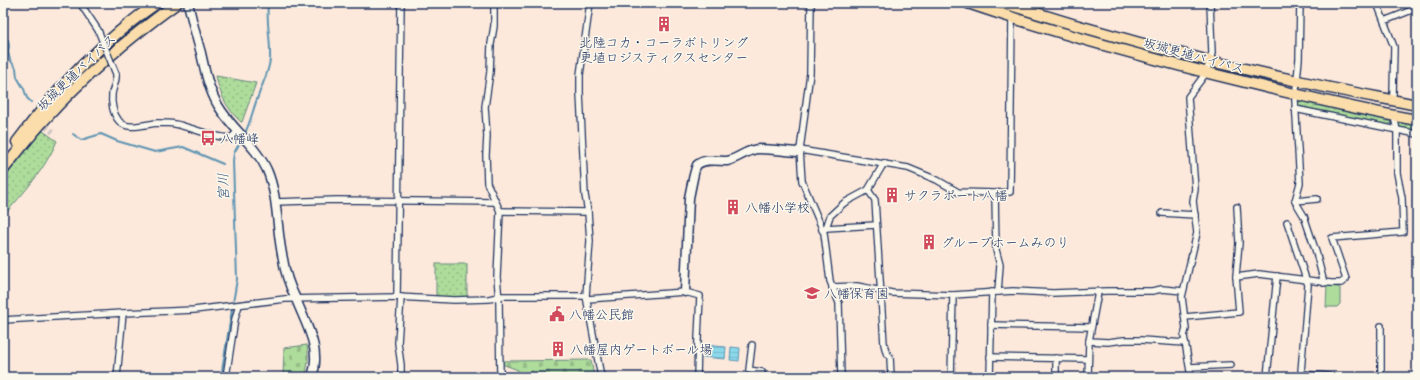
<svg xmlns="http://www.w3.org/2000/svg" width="1420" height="380" font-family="'Architects Daughter','Klee One',sans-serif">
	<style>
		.grass { fill: url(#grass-dots); stroke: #64867c }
		.cemetery { fill: url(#cemetery-stones); stroke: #64867c }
		.green { fill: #aedc9b; stroke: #64867c }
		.water { fill: url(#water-rules); stroke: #5e94b3 }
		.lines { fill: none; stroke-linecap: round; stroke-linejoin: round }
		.stream { stroke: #5e94b3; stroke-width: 2 }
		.street-tunnel { stroke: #cfc4c2; stroke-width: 5.5; stroke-dasharray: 5.5 3; stroke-linecap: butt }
		.street-casing { stroke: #1b2f5e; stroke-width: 8 }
		.secondary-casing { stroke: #1b2f5e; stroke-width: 11 }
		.highway-casing { stroke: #1b2f5e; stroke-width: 13 }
		.street { stroke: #fbf7ec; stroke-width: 5.5 }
		.secondary { stroke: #fbf7ec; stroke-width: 8 }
		.highway { stroke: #fbddab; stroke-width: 10 }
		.street-bridge-casing { stroke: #1b2f5e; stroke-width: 8; stroke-linecap: butt }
		.street-bridge { stroke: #fbf7ec; stroke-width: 5.5 }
		.labels { text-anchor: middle; stroke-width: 3; stroke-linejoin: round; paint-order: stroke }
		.poi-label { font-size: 13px; fill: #1b2f5e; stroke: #fbf7ec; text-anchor: start }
		.street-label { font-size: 13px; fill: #1b2f5e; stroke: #fbf7ec }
		.water-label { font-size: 14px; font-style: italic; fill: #375981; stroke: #fbf7ec }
	</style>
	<defs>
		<pattern id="grass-dots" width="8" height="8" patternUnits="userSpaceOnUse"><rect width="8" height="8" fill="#aedc9b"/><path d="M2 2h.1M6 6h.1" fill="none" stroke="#95bd88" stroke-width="1.8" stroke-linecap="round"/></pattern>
		<pattern id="cemetery-stones" width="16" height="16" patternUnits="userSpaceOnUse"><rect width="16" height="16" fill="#aedc9b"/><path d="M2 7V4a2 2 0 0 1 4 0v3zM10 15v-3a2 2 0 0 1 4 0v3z" fill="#95bd88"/></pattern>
		<pattern id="water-rules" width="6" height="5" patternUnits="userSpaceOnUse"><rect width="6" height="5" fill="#8bd8eb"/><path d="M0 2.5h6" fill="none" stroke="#77bacc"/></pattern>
	</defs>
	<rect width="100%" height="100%" fill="#fce9db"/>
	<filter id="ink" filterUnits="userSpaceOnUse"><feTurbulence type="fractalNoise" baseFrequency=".025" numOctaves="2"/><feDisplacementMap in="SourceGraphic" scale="8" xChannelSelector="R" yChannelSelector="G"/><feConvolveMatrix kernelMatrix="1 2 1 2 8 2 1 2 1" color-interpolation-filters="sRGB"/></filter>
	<g filter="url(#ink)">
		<g class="grass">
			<path d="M216 76 256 83 242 122H241C227 109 220 95 216 76Z"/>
			<polygon points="1300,99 1393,119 1392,123 1387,125 1303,107 1298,105 1298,102"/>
			<polygon points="1399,121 1417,124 1417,131 1402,128 1398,124"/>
			<path d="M43 131 57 141C45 169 24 193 3 216V180L37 137Z"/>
			<rect x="436" y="264" width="31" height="33"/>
		</g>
		<g class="cemetery">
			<path d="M307 345C309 357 308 366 305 377H283L284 348Z"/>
			<polygon points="591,360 594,377 517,377 518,370 502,364 502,361"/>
		</g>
		<polygon class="green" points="1327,286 1338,287 1340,288 1340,304 1337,307 1326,307"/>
		<g class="water">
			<polygon points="704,345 726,347 725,359 703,357"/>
			<polygon points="731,347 740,348 739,361 730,360"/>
		</g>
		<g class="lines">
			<g class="stream">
				<polyline points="3,37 8,40 9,46 8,52 10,60 16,68 17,77 24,89 27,98 31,102"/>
				<polyline points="73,134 81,140 101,134 117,141 155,152 183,147 223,164"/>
				<path d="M244 135C251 122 253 108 259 94 263 82 269 72 270 59 271 41 266 22 268 3"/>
				<polyline points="221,377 237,279 233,161 234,153 242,139"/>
			</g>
			<polyline class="street-tunnel" points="31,114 53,132"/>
			<g class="street-casing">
				<g id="street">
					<polyline points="80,3 98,30"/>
					<polyline points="494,3 494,26 491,44 490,72 485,107 487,136 486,155 487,183 500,211 497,277 499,301 500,377"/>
					<polyline points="590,3 580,75 580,93 585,195 588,212 590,241 586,296 601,377"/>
					<polyline points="811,3 810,73 800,150 802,181 824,233 830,281 839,303 841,377"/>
					<polyline points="1300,3 1299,59 1295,100 1300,183 1295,201 1304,216 1316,252 1324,283"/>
					<polyline points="1377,3 1394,47 1393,94"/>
					<polyline points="1384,21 1417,8"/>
					<path d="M116 74C117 81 113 87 112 94 111 103 113 114 119 121 127 131 145 124 157 123 162 123 169 123 175 124 187 126 223 141 231 137 234 136 236 133 238 131"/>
					<polyline points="1295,109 1417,134"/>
					<polyline points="800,150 908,168 937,180 958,192 995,193 1010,192 1012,17"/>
					<polyline points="868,190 875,200 884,344 886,352 890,357 891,377"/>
					<polyline points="995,193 996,250 1000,265 998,292"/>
					<polyline points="1295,201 1317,199"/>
					<polyline points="275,202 337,200 495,202"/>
					<polyline points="500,211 588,212"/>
					<polyline points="1162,213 1195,215"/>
					<path d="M1287 222 1308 285 1301 372C1308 377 1322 374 1332 377"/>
					<polyline points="826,228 876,225"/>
					<polyline points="822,230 826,228 830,216 844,203 868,190 884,163"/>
					<polyline points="1236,277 1259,274 1331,283 1341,283 1346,279 1332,238 1403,232 1402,198 1397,173 1397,130 1395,121"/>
					<polyline points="832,287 857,286 892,293 953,295 1013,291 1053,293 1107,291 1152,291 1162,289 1183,291"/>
					<polyline points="397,297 401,3"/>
					<polyline points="401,297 398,343 401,365 401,377"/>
					<polyline points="587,299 685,292 700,296 698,339 697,377"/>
					<polyline points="123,313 194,310 285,299 397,297 454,300 489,299 502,296 586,296"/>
					<polyline points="1185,317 1239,312 1236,276 1239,243 1237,207"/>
					<polyline points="3,320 123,313 117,377"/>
					<polyline points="991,325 1091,327"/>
					<polyline points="1089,341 1108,342 1124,340 1141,340 1185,343"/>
					<polyline points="752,345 749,370 762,372"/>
					<polyline points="990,357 1088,359"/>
					<polyline points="1190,367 1231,365"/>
					<polyline points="226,377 235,319 239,305"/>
					<polyline points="951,377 953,295"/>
					<polyline points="990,377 992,292"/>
					<polyline points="1056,377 1056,358"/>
					<polyline points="1088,377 1089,341 1098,292"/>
					<polyline points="1191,377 1184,336 1186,329 1182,297 1197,233 1193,201 1195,189 1188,97 1206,73 1212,53 1210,3"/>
					<polyline points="1267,377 1277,276"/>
					<polyline points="1381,377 1381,326"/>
				</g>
			</g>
			<g class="secondary-casing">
				<g id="secondary">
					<path d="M188 3C192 20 196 36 201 53 205 71 209 91 219 107 233 130 256 146 267 170 279 198 276 230 283 259 285 273 290 287 296 299 306 325 322 349 312 377"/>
					<path d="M685 292 689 198C690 193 695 167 697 165 704 158 718 161 727 161 738 159 747 149 759 149 771 149 784 151 797 152L800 150"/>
				</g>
			</g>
			<g class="highway-casing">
				<g id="highway">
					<path d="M968 3C1059 34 1152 59 1245 82 1302 96 1359 110 1417 120"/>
					<path d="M1004 3C1100 34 1199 60 1298 81 1337 90 1377 97 1417 105"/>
					<path d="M17 142C56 89 103 40 157 3"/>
					<path d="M3 170C17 152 31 134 46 118 85 75 130 37 177 3"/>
				</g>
			</g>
			<use href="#street" class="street"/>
			<use href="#secondary" class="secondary"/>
			<use href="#highway" class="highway"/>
			<g class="street-bridge-casing">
				<polyline id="street-bridge" points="98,30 116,74"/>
			</g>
			<use href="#street-bridge" class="street-bridge"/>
		</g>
	</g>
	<defs>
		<g id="building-bare" transform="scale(1.2)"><path d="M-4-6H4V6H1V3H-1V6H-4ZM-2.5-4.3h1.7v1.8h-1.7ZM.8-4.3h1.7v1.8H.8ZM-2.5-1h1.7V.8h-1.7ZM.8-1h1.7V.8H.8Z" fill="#d1495b" stroke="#fbf7ec" stroke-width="2.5" paint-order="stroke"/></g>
		<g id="bus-bare" transform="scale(1.2)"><path d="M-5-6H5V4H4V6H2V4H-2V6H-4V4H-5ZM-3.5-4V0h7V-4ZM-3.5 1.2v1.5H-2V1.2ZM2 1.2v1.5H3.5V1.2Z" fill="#d1495b" stroke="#fbf7ec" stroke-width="2.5" paint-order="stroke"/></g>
		<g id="school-bare" transform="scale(1.2)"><path d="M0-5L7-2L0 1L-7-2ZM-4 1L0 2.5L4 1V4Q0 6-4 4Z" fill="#d1495b" stroke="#fbf7ec" stroke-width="2.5" paint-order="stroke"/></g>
		<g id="civic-bare" transform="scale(1.2)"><path d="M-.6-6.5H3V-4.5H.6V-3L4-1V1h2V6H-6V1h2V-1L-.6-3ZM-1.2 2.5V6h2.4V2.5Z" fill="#d1495b" stroke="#fbf7ec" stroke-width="2.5" paint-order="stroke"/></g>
	</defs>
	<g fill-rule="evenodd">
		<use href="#building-bare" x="664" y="24"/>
		<use href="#bus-bare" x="208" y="138"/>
		<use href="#building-bare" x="892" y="195"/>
		<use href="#building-bare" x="733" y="207"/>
		<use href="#building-bare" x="929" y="242"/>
		<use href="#school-bare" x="812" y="293"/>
		<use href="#civic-bare" x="557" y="314"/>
		<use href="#building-bare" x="558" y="349"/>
	</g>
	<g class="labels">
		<g class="poi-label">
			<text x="664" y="47" text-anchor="middle">北陸コカ・コーラボトリング<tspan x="664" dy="15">更埴ロジスティクスセンター</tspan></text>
			<text x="220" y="143">八幡峰</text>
			<text x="904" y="200">サクラポート八幡</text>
			<text x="745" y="212">八幡小学校</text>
			<text x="941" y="247">グループホームみのり</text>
			<text x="824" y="298">八幡保育園</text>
			<text x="569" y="319">八幡公民館</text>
			<text x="570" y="354">八幡屋内ゲートボール場</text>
		</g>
		<g class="street-label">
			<text transform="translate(1194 55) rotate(15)" y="5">坂城更埴バイパス</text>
			<text transform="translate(76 72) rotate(-44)" y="5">坂城更埴バイパス</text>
		</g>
		<g class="water-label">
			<text transform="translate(223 187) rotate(-92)" y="5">宮川</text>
		</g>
	</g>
	<rect width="1420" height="380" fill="none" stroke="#fbf7ec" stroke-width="16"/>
	<rect x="8" y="8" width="1404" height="364" fill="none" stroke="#1b2f5e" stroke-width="1.5" filter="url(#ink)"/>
</svg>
